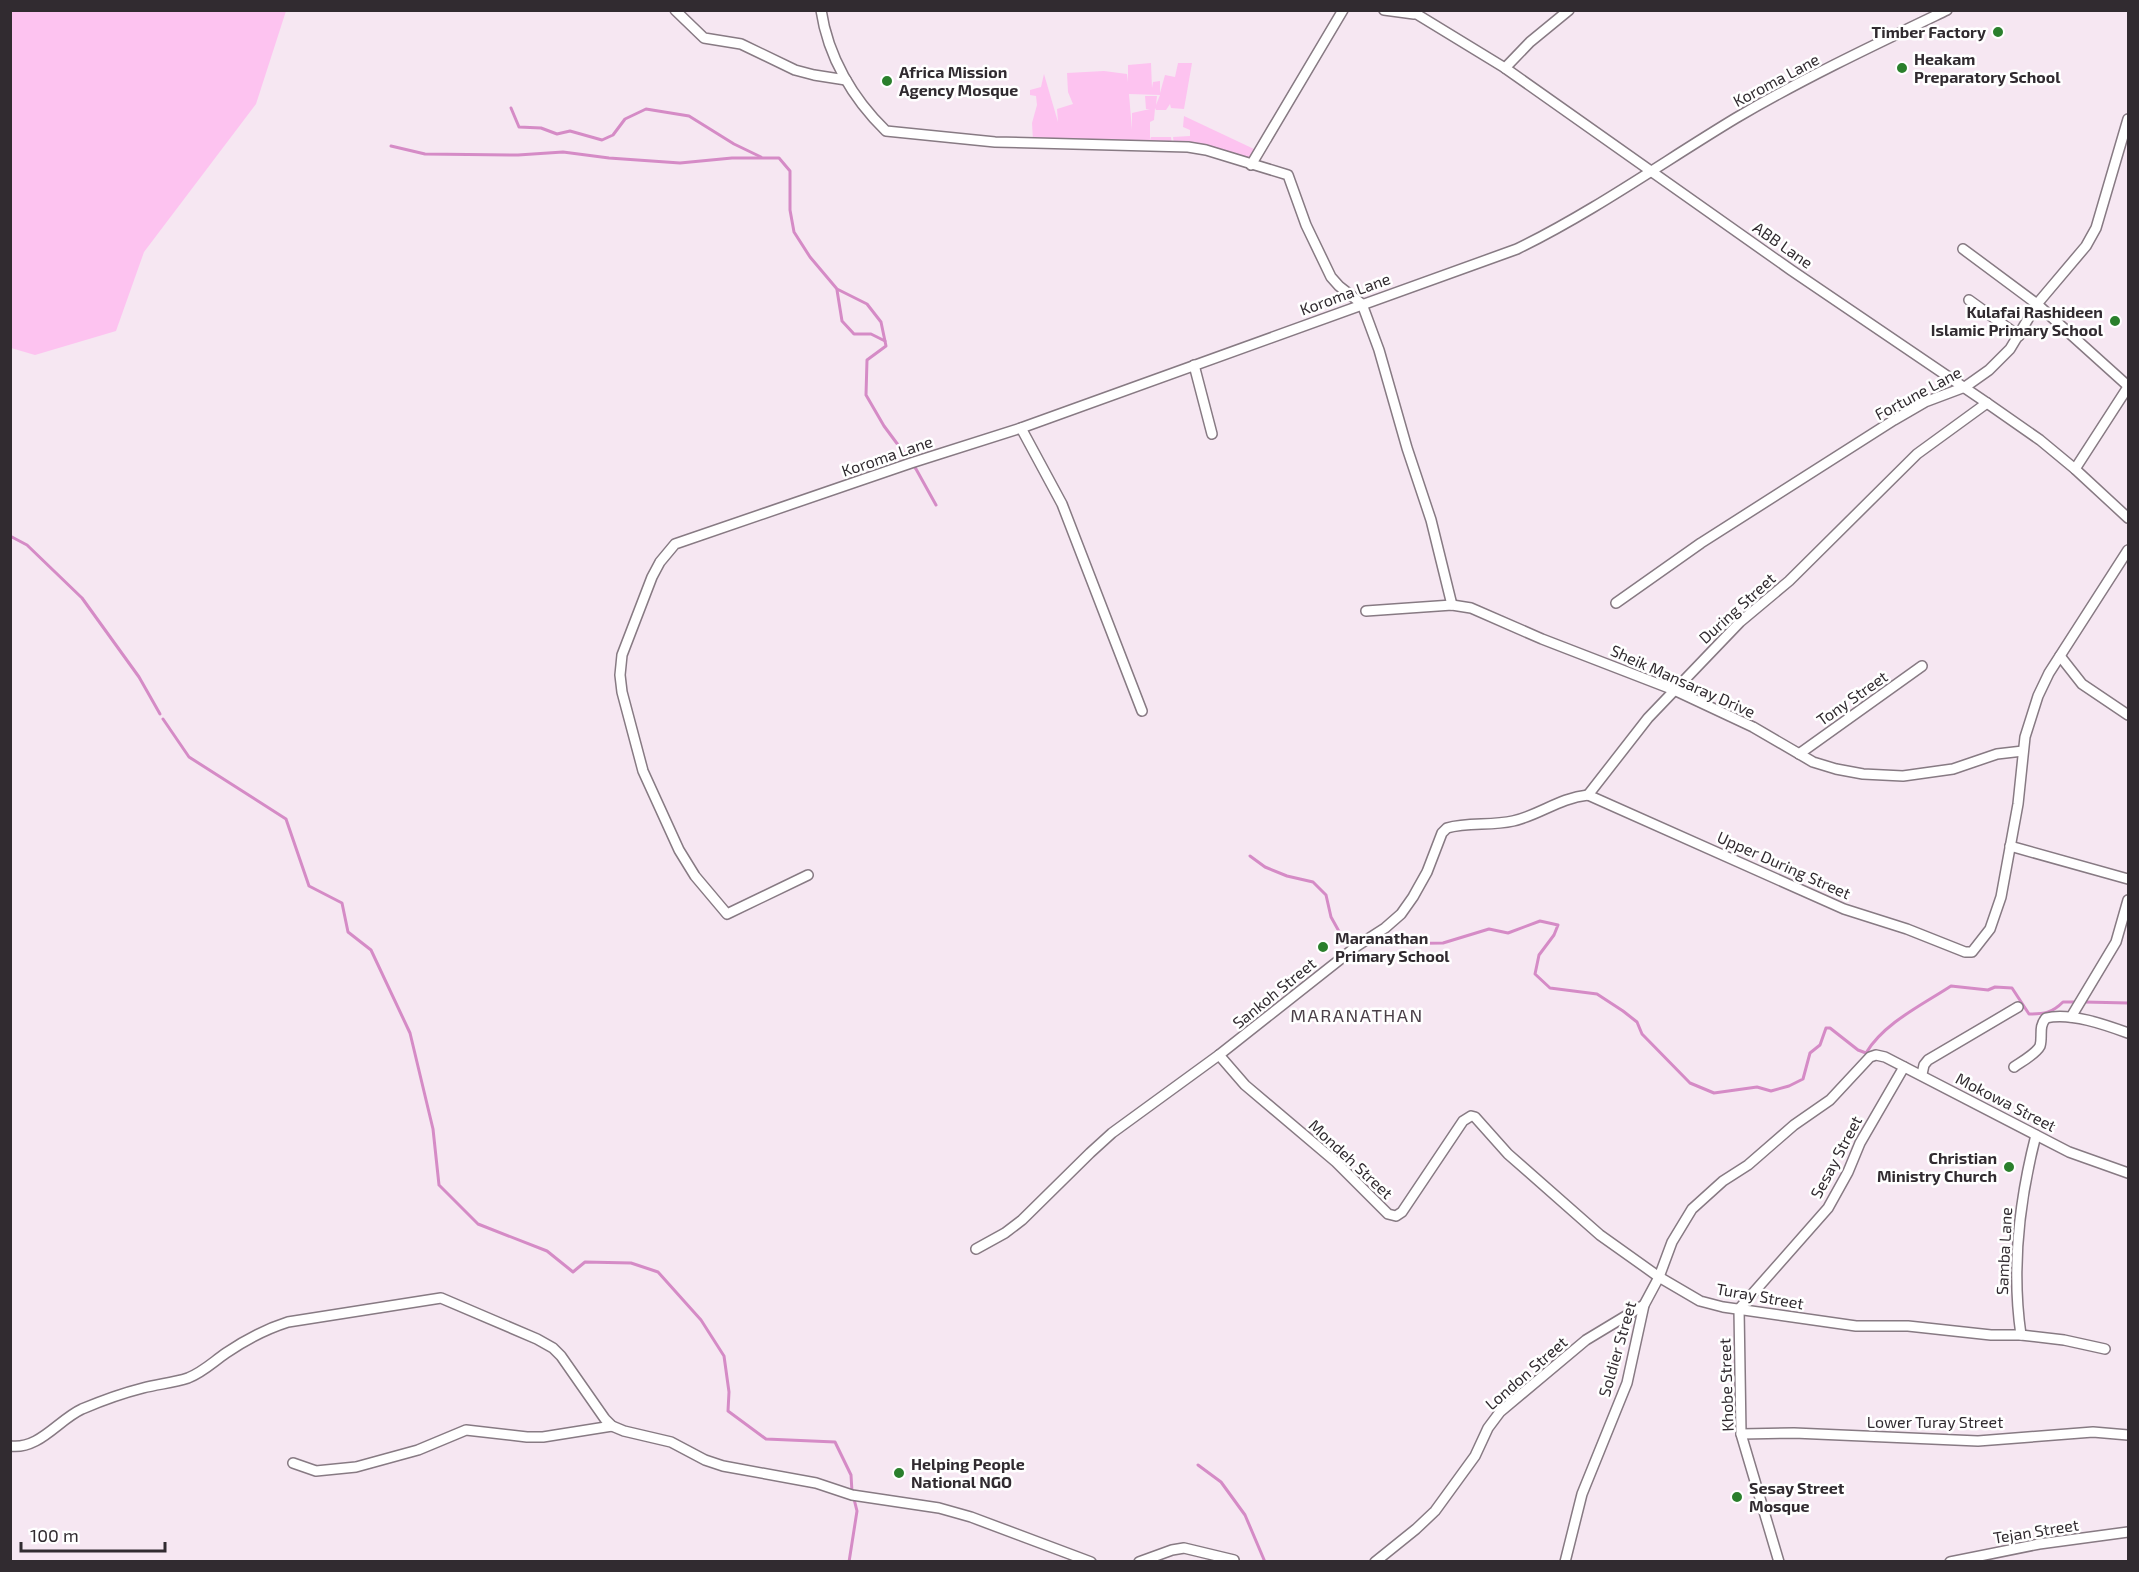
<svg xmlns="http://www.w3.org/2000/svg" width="2139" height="1572" font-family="'Exo 2',sans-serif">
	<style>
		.green { fill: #fdc3f0; fill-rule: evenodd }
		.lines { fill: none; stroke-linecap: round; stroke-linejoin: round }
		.stream { stroke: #d58bc6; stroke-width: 3 }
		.street-casing { stroke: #877a83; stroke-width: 12 }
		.street { stroke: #fff; stroke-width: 9 }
		.poi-dot { fill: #2a7f2c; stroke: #fff; stroke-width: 2 }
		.labels { text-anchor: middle; stroke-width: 5; stroke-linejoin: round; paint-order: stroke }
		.poi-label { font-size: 16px; font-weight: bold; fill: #312b30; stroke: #fff; text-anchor: start }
		.street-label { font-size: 16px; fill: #312b30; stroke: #fff }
		.neighbourhood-label { font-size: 18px; letter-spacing: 1.5px; fill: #4b3f48; stroke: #fff }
	</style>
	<rect width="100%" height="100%" fill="#f6e7f2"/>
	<g class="green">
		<polygon points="10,11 286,11 256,104 144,252 116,331 35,355 11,348"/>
		<path d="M1151 63 1152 88 1153 82 1160 81V93L1165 75 1175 77 1178 63H1192L1184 109 1171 108 1170 104 1166 110H1156L1155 108 1154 120 1150 122V140L1151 137H1171L1172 144 1033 141 1032 123 1037 105 1036 96 1030 95V90L1041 87 1044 74 1058 122 1057 109 1073 104 1068 92 1067 73 1104 71 1127 74 1128 82V65ZM1129 94 1160 95 1156 105 1157 96H1145L1146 109H1150L1132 113V130Z"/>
		<polygon points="1184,116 1254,149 1249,161 1230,152 1229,155 1174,144 1173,137 1190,136 1190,130 1183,127"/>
	</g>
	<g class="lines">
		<g class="stream">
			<polyline points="511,108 519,127 541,128 557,134 570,131 602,140 613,135 625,119 646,109 689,116 734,144 761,157"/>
			<polyline points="391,146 425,154 518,155 563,152 609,158 680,163 732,158 779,158 790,171 790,210 794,232 810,257 837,289 867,304 881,322 886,346 867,360 866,395 884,426 916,469 936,505"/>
			<polyline points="837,290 842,321 854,334 871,334 885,341"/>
			<polyline points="10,536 27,545 82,598 139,677 160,714"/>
			<polyline points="163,719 189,757 286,819 309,886 342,903 348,932 371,950 410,1033 433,1129 439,1185 478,1224 547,1251 573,1272 585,1262 631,1263 658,1272 701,1320 724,1356 729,1392 728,1411 766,1439 835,1442 851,1475 852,1492"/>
			<polyline points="1250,856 1265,867 1287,876 1313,882 1326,895 1331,917 1346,944 1354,945"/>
			<path d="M1366 944 1443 943 1489 929 1508 933 1540 921 1558 925 1554 935 1539 955 1535 974 1550 988 1597 994 1623 1011 1637 1022 1642 1034 1690 1083 1714 1093 1757 1087 1771 1091 1789 1086 1803 1079 1810 1053 1820 1045 1826 1028H1830L1858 1050 1866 1053C1884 1023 1922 1005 1951 986L1988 990 1995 987 2012 988 2029 1014C2044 1014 2052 1013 2063 1002H2077"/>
			<polyline points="2084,1002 2128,1003"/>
			<polyline points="1198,1465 1221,1482 1245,1515 1265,1562"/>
			<polyline points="849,1562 857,1511 854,1499"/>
		</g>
		<g class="street-casing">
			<g id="street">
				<polyline points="675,10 704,38 741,44 795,70 814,75 846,80"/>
				<path d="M821 10C828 57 853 99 886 131L995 142 1188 147 1206 150 1288 175 1306 225 1331 277 1339 286 1362 304 1379 350 1407 448 1431 520 1452 605"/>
				<polyline points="1384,10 1414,14"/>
				<polyline points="1410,10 1505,68 1791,270 1987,403 2040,440 2075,469 2128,518"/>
				<polyline points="1505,68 1530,42 1569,10"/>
				<polyline points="1251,165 1343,10"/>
				<polyline points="1963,249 2037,304 2128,386"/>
				<polyline points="1969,300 2019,336"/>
				<polyline points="1194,365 1212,434"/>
				<polyline points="1021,428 1062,504 1142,711"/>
				<polyline points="2075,469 2128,387"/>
				<polyline points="1616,603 1701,543 1894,420 1925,402 1965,387 1989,370 2010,349 2037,304 2086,246 2096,228 2128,119"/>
				<polyline points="1366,611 1452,605 1471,608 1542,639 1674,690 1753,727 1813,762 1836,769 1863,774 1903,776 1953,769 1997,754 2023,751"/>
				<polyline points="2060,656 2082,684 2128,715"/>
				<polyline points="1799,754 1922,666"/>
				<polyline points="1588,795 1844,909 1907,929 1965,952 1972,952 1990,929 2001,897 2018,804 2025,737 2038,696 2049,673 2128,550"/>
				<polyline points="1588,795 1648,718 1740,622 1789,581 1917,454 1987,403"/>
				<polyline points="2010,846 2128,879"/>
				<path d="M808 875 727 914 695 876 679 850 643 771 622 692 620 675 622 655 652 577 660 562 675 544 911 463 1021 428 1517 249C1593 212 1663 162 1736 118 1804 78 1876 44 1947 10"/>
				<polyline points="2071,1017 2116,942 2128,900"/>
				<polyline points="1219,1055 1245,1085 1336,1162 1388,1214 1396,1216 1402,1212 1463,1121 1471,1116 1475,1117 1508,1154 1600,1235 1659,1277 1700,1301 1723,1307 1856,1326 1908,1326 1991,1335 2021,1335 2064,1340 2105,1349"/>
				<path d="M2014 1067C2021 1062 2036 1054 2040 1046 2043 1036 2038 1027 2046 1018 2070 1012 2106 1025 2128 1033"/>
				<polyline points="1922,1074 1924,1065 1928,1060 2018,1007"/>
				<path d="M976 1249 1005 1233 1022 1220 1090 1153 1112 1133 1219 1055 1357 946 1385 928 1401 914 1413 897 1427 872 1442 833 1447 828C1468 822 1491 826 1513 821 1540 815 1559 798 1588 795"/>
				<path d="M2021 1335C2011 1267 2019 1201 2036 1135"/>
				<polyline points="1741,1434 1794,1433 1978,1441 2093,1432 2128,1435"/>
				<path d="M10 1446C39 1450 58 1420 82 1409 101 1401 123 1393 143 1388 158 1384 173 1383 188 1378 203 1372 213 1362 226 1353 245 1340 266 1329 288 1322L441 1298 537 1339 553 1348 561 1356 605 1419 612 1426 624 1431 671 1442 705 1460 723 1466 816 1483 852 1495 939 1508 971 1517 1091 1562"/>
				<polyline points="293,1463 316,1471 356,1467 418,1450 466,1430 527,1437 543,1437 612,1426"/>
				<polyline points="1139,1562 1172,1550 1184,1548 1234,1560"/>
				<polyline points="1375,1562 1416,1529 1435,1511 1475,1456 1488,1428 1500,1412 1586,1340 1644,1305"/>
				<polyline points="1565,1562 1582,1494 1627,1383 1644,1305 1659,1277 1672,1242 1692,1209 1723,1181 1748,1165 1794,1125 1830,1100 1870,1057 1876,1055 1885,1057 2069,1152 2128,1173"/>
				<polyline points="1779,1562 1741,1434 1739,1309 1828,1208 1848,1172 1860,1143 1904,1067"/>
				<polyline points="1950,1562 2039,1544 2128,1532"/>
			</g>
		</g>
		<use href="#street" class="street"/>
	</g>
	<g class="poi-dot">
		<circle cx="1998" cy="32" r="6"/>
		<circle cx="1902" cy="68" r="6"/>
		<circle cx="887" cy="81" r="6"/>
		<circle cx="2115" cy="321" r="6"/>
		<circle cx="1323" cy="947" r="6"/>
		<circle cx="2009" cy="1167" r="6"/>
		<circle cx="899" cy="1473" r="6"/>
		<circle cx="1737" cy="1497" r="6"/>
	</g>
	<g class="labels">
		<g class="poi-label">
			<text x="1986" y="38" text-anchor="end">Timber Factory</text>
			<text x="1914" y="65">Heakam<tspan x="1914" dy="18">Preparatory School</tspan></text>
			<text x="899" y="78">Africa Mission<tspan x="899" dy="18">Agency Mosque</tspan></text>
			<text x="2103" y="318" text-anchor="end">Kulafai Rashideen<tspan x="2103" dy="18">Islamic Primary School</tspan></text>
			<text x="1335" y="944">Maranathan<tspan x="1335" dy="18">Primary School</tspan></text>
			<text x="1997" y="1164" text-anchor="end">Christian<tspan x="1997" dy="18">Ministry Church</tspan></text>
			<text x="911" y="1470">Helping People<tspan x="911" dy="18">National NGO</tspan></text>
			<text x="1749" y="1494">Sesay Street<tspan x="1749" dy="18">Mosque</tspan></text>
		</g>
		<g class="street-label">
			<text transform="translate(1776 80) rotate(-28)" y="6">Koroma Lane</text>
			<text transform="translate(1783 245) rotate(35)" y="6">ABB Lane</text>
			<text transform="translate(1345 294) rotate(-20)" y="6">Koroma Lane</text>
			<text transform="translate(1918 393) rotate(-28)" y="6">Fortune Lane</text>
			<text transform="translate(887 456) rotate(-19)" y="6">Koroma Lane</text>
			<text transform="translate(1737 608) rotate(-42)" y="6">During Street</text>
			<text transform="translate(1683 681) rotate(24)" y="6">Sheik Mansaray Drive</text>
			<text transform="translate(1852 698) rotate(-35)" y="6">Tony Street</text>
			<text transform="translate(1784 865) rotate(24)" y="6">Upper During Street</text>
			<text transform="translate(1274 993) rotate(-39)" y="6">Sankoh Street</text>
			<text transform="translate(2006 1102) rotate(27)" y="6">Mokowa Street</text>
			<text transform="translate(1836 1157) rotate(-62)" y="6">Sesay Street</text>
			<text transform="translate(1351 1159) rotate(43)" y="6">Mondeh Street</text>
			<text transform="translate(2004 1251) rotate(-87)" y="6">Samba Lane</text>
			<text transform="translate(1760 1296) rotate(10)" y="6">Turay Street</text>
			<text transform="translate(1617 1349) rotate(-74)" y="6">Soldier Street</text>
			<text transform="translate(1526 1373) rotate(-41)" y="6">London Street</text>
			<text transform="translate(1726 1385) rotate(-92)" y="6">Khobe Street</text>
			<text x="1935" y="1428">Lower Turay Street</text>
			<text transform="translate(2036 1531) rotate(-9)" y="6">Tejan Street</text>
		</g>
		<g class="neighbourhood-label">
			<text x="1357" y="1022">MARANATHAN</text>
		</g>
	</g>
	<rect width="2139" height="1572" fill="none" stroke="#312b30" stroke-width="24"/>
	<path d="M21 1542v9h144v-9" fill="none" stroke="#312b30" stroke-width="3"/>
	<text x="30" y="1542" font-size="18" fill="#312b30" stroke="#ffffff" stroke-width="4.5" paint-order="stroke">100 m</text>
</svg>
